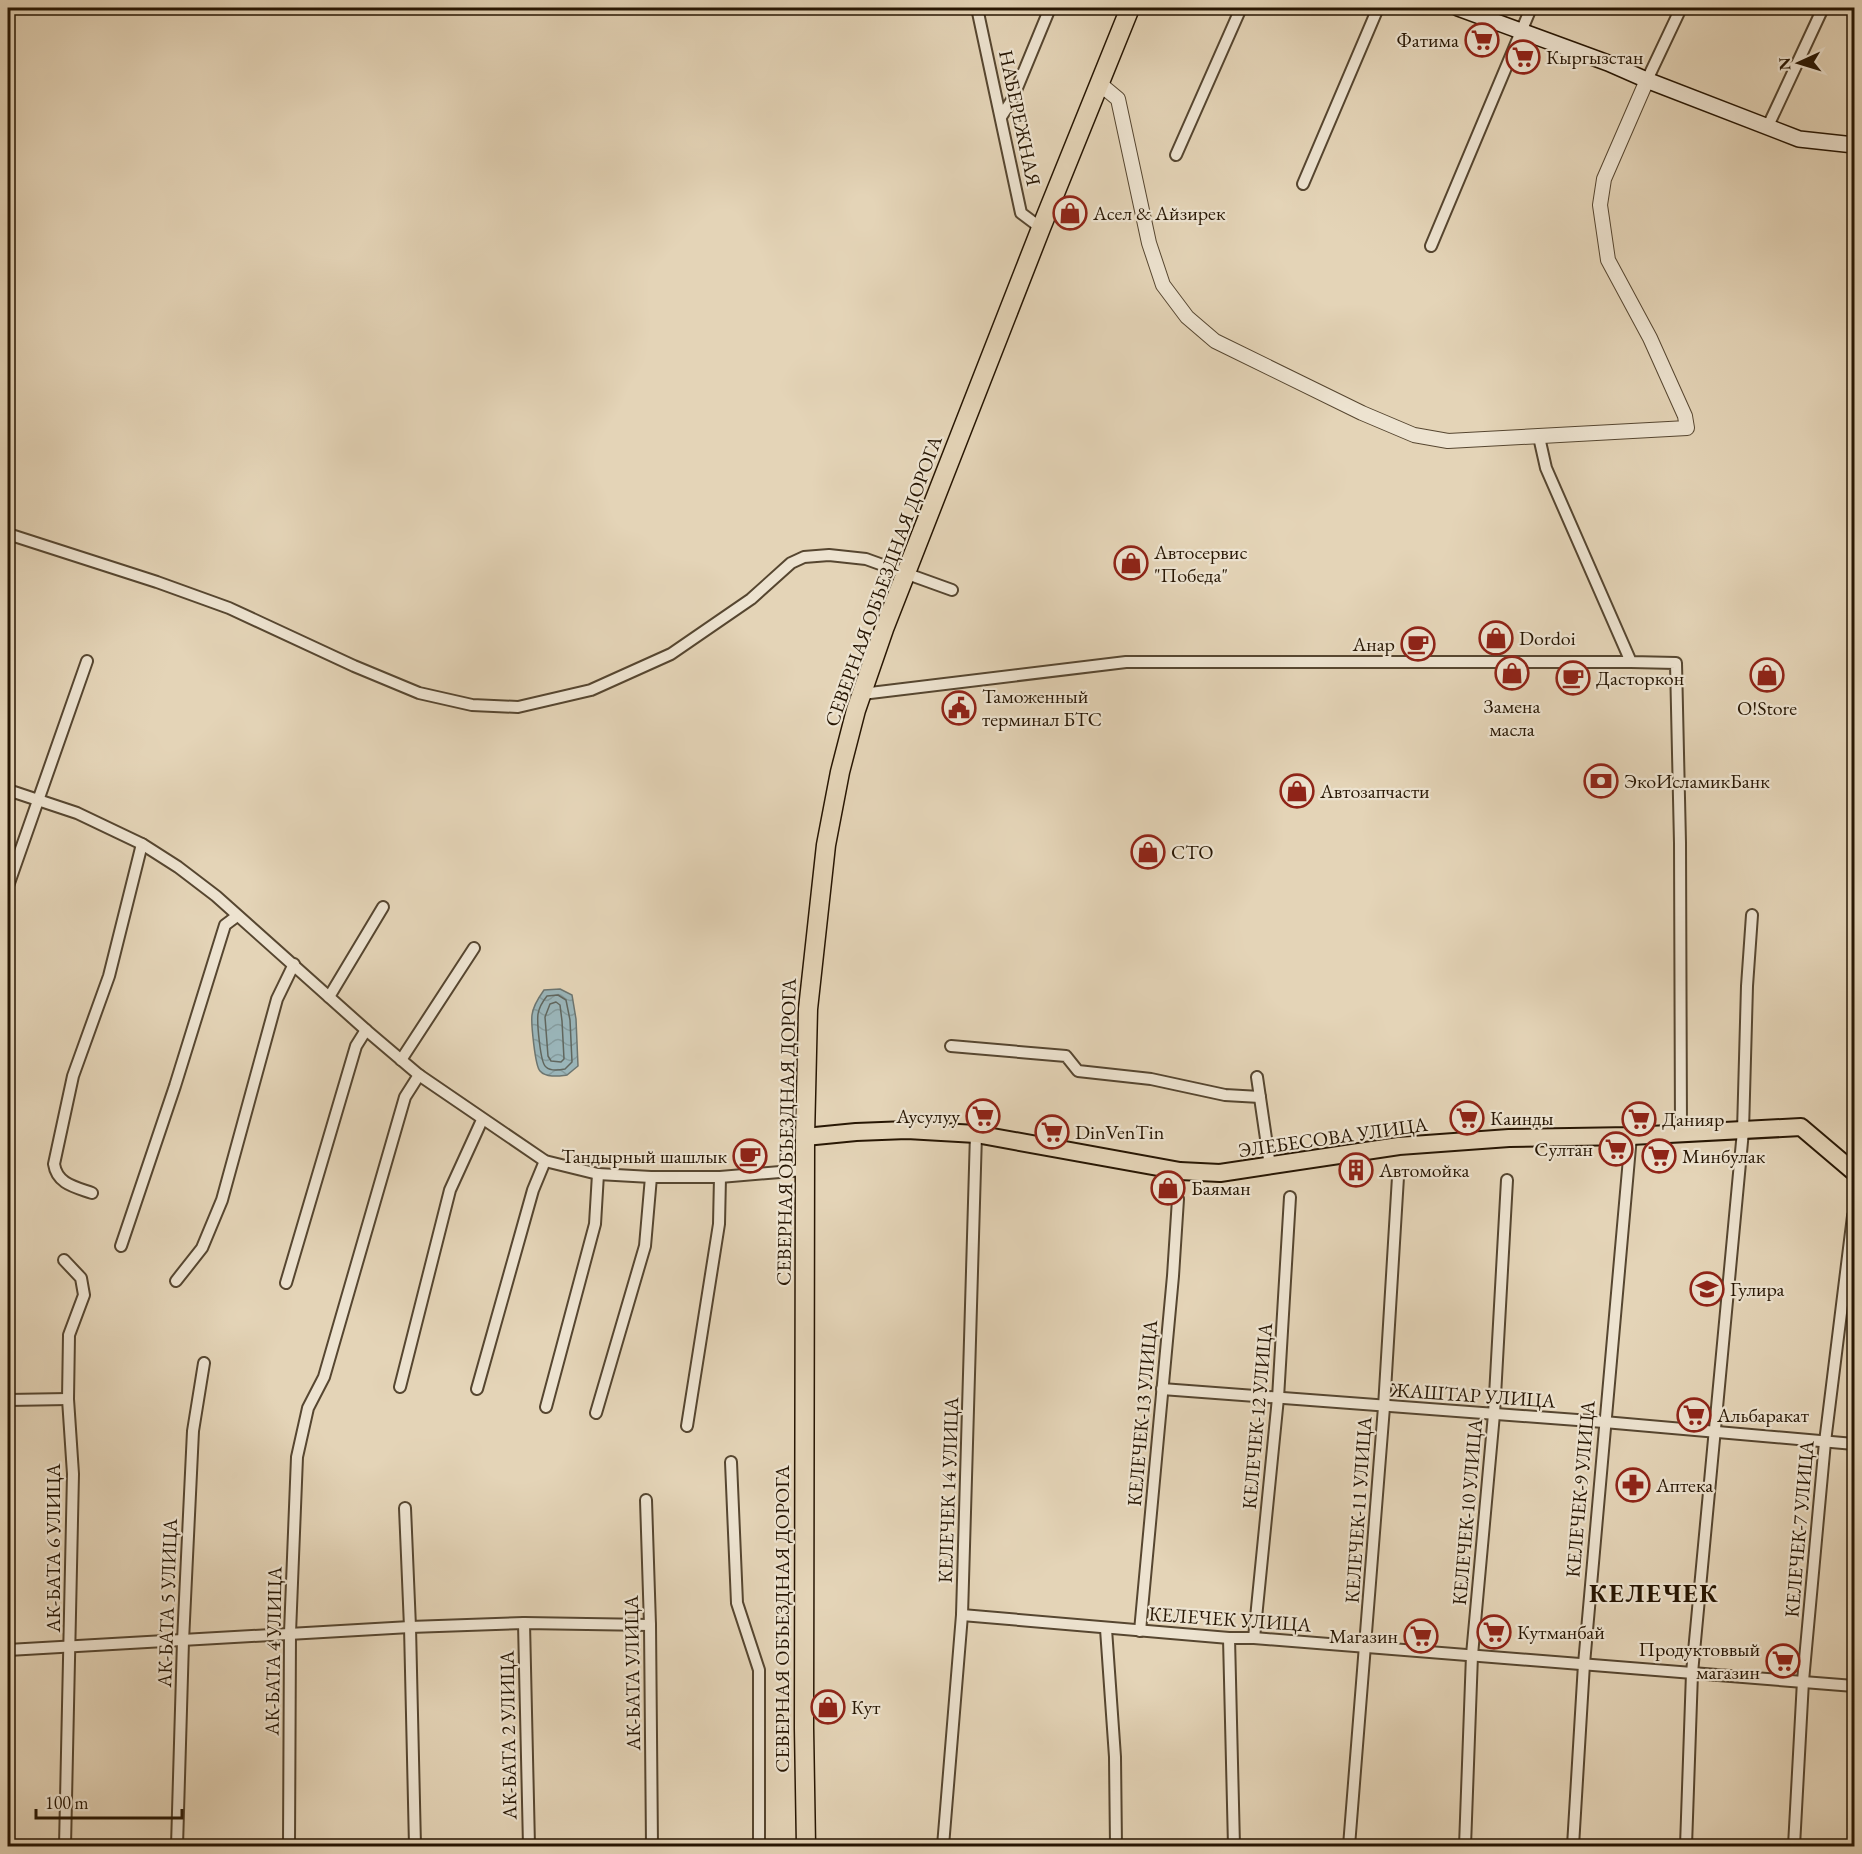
<svg xmlns="http://www.w3.org/2000/svg" width="1862" height="1854" font-family="'EB Garamond',serif">
	<style>
		.water { fill: url(#water-waves); stroke: #6c7570; stroke-width: 1.5 }
		.lines { fill: none; stroke-linecap: round; stroke-linejoin: round }
		.shore { stroke: #60665e; stroke-width: 1.5 }
		.minor-casing { stroke: #564630; stroke-width: 14 }
		.tertiary-casing { stroke: #564630; stroke-width: 16 }
		.secondary-casing { stroke: #271603; stroke-width: 18 }
		.primary-casing { stroke: #271603; stroke-width: 20 }
		.trunk-casing { stroke: #271603; stroke-width: 21 }
		.minor { stroke: #ede3d0; stroke-width: 10 }
		.tertiary { stroke: #ede3d0; stroke-width: 14 }
		.secondary { stroke: #ede3d0; stroke-width: 15 }
		.primary { stroke: #e4d4b7; stroke-width: 16 }
		.trunk { stroke: #e4d4b7; stroke-width: 18 }
		.labels { text-anchor: middle; stroke-width: 4.5; stroke-linejoin: round; paint-order: stroke }
		.poi-label { font-size: 20px; fill: #271603; stroke: #ede3d0; text-anchor: start }
		.street-label { font-size: 20px; fill: #271603; stroke: #ede3d0 }
		.district-label { font-size: 26px; font-weight: bold; letter-spacing: 1.5px; fill: #271603; stroke: #ede3d0 }
	</style>
	<defs>
		<pattern id="water-waves" width="16" height="10" patternUnits="userSpaceOnUse" patternTransform="scale(1.5)"><rect width="16" height="10" fill="#9ab5b9"/><path d="M0 5q4-4 8 0t8 0" fill="none" stroke="#859b9d"/></pattern>
	</defs>
	<rect width="100%" height="100%" fill="#e4d4b7"/>
	<filter id="stains"><feTurbulence type="fractalNoise" baseFrequency=".00333" numOctaves="4"/><feColorMatrix values="0 0 0 0 .2 0 0 0 0 .09 0 0 0 0 .02 0 0 0 .5 -.17"/></filter>
	<radialGradient id="worn" r=".72"><stop offset=".6" stop-color="#630" stop-opacity="0"/><stop offset="1" stop-color="#630" stop-opacity=".3"/></radialGradient>
	<path class="water" d="M560 989 572 995 576 1019 578 1066 567 1075C559 1076 546 1078 540 1071 535 1066 531 1023 532 1015 533 1006 539 997 544 990Z"/>
	<g class="lines">
		<g class="shore">
			<path d="M558 995 566 1000 570 1020 572 1062 565 1069C560 1070 550 1071 546 1067 540 1063 537 1022 538 1014 539 1008 543 1001 547 996Z"/>
			<polygon points="556,1002 560,1005 562,1021 564,1059 561,1062 551,1061 548,1056 545,1017 550,1004"/>
		</g>
		<g class="minor-casing">
			<g id="minor">
				<polyline points="977,8 1021,213 1041,228"/>
				<polyline points="1647,80 1681,8"/>
				<polyline points="1001,117 1012,100 1050,8"/>
				<polyline points="1768,126 1823,8"/>
				<polyline points="1176,155 1241,8"/>
				<polyline points="1303,184 1378,8"/>
				<polyline points="1431,246 1531,8"/>
				<polyline points="1539,437 1546,468 1631,662 1676,663 1680,843 1681,1133"/>
				<polyline points="8,534 157,582 229,608 354,666 419,693 472,705 518,707 591,690 671,654 751,599 791,563 804,557 829,555 866,559 952,590"/>
				<polyline points="862,694 1126,662 1631,662"/>
				<polyline points="8,790 77,813 142,844 178,867 216,896 366,1030 419,1075 545,1161 598,1174 651,1177 720,1177 804,1170"/>
				<polyline points="8,886 87,661"/>
				<polyline points="329,997 383,907"/>
				<polyline points="951,1046 1066,1056 1078,1071 1151,1079 1225,1095 1260,1097"/>
				<polyline points="401,1060 474,948"/>
				<polyline points="1257,1077 1270,1166"/>
				<path d="M92 1193C75 1187 57 1184 54 1164L73 1076 109 976 142 844"/>
				<polyline points="121,1246 175,1086 225,925 237,916"/>
				<polyline points="64,1260 81,1278 84,1295 69,1335 68,1399 73,1474 65,1846"/>
				<polyline points="176,1281 202,1248 222,1200 277,999 294,964"/>
				<polyline points="286,1283 356,1046 366,1030"/>
				<polyline points="400,1387 450,1190 482,1120"/>
				<polyline points="477,1389 533,1190 545,1161"/>
				<polyline points="1162,1389 1604,1422 1854,1444"/>
				<polyline points="8,1400 68,1399"/>
				<polyline points="546,1407 595,1224 598,1174"/>
				<polyline points="596,1413 645,1246 651,1177"/>
				<polyline points="687,1426 719,1224 720,1177"/>
				<polyline points="731,1462 737,1603 759,1670 759,1846"/>
				<polyline points="646,1500 650,1625 652,1846"/>
				<polyline points="405,1508 410,1627 415,1846"/>
				<polyline points="962,1615 1229,1638 1254,1638 1854,1686"/>
				<polyline points="524,1623 529,1846"/>
				<polyline points="1106,1629 1115,1757 1116,1846"/>
				<polyline points="1140,1631 1173,1276 1178,1199"/>
				<polyline points="1229,1638 1234,1846"/>
				<polyline points="1254,1638 1278,1398 1290,1197"/>
				<polyline points="8,1650 410,1627 524,1623 650,1625"/>
				<polyline points="177,1846 183,1641 193,1431 204,1363"/>
				<polyline points="289,1846 290,1633 297,1457 308,1408 324,1377 405,1097 419,1075"/>
				<polyline points="943,1846 962,1615 976,1134"/>
				<polyline points="1349,1846 1384,1407 1398,1177"/>
				<polyline points="1465,1846 1472,1655 1494,1414 1507,1180"/>
				<polyline points="1573,1846 1584,1664 1631,1136"/>
				<polyline points="1686,1846 1692,1673 1743,1131 1747,986 1752,915"/>
				<polyline points="1794,1846 1803,1681 1825,1442 1853,1216"/>
			</g>
		</g>
		<g class="tertiary-casing">
			<polyline id="tertiary" points="1100,84 1118,99 1149,243 1163,285 1187,317 1215,341 1362,413 1414,435 1448,441 1687,428 1685,416 1650,338 1608,260 1600,205 1604,179 1647,80"/>
		</g>
		<g class="secondary-casing">
			<polyline id="secondary" points="1458,8 1608,63 1649,81 1799,139 1854,145"/>
		</g>
		<g class="primary-casing">
			<polyline id="primary" points="805,1137 856,1132 907,1130 976,1134 1180,1171 1220,1173 1399,1146 1509,1138 1631,1136 1801,1127 1854,1172"/>
		</g>
		<g class="trunk-casing">
			<polyline id="trunk" points="806,1846 804,1728 805,1137 808,1009 826,845 840,772 856,710 884,629 1041,228 1130,8"/>
		</g>
		<use href="#minor" class="minor"/>
		<use href="#tertiary" class="tertiary"/>
		<use href="#secondary" class="secondary"/>
		<use href="#primary" class="primary"/>
		<use href="#trunk" class="trunk"/>
	</g>
	<defs>
		<g id="supermarket-ring" transform="scale(1.725)"><circle r="9.5" fill="#ede3d0" stroke="#8f2418" stroke-width="1.5"/><path d="M-6-5.5h2.5l.6 2H6L4.5 2H-2.5L-4.4-4H-6ZM-1.5 3.2a1.3 1.3 0 1 0 .1 0ZM3 3.2a1.3 1.3 0 1 0 .1 0Z" fill="#8f2418"/></g>
		<g id="shop-ring" transform="scale(1.725)"><circle r="9.5" fill="#ede3d0" stroke="#8f2418" stroke-width="1.5"/><path d="M-5-2.5h2.3a2.7 3.5 0 0 1 5.4 0H5L5.5 6h-11ZM-1.5-2.5h3a1.5 2.3 0 0 0-3 0Z" fill="#8f2418"/></g>
		<g id="cafe-ring" transform="scale(1.725)"><circle r="9.5" fill="#ede3d0" stroke="#8f2418" stroke-width="1.5"/><path d="M-5.5-4.5H6V0H3Q3 3.5 0 3.5H-2.5Q-5.5 3.5-5.5 0ZM3-3.2v2h1.7v-2ZM-6 4.5H4V6H-6Z" fill="#8f2418"/></g>
		<g id="civic-ring" transform="scale(1.725)"><circle r="9.5" fill="#ede3d0" stroke="#8f2418" stroke-width="1.5"/><path d="M-.6-6.5H3V-4.5H.6V-3L4-1V1h2V6H-6V1h2V-1L-.6-3ZM-1.2 2.5V6h2.4V2.5Z" fill="#8f2418"/></g>
		<g id="bank-ring" transform="scale(1.725)"><circle r="9.5" fill="#ede3d0" stroke="#8f2418" stroke-width="1.5"/><path d="M-6-4H6V4H-6ZM0-2.3a2.3 2.3 0 1 0 0 4.6a2.3 2.3 0 1 0 0-4.6Z" fill="#8f2418"/></g>
		<g id="building-ring" transform="scale(1.725)"><circle r="9.5" fill="#ede3d0" stroke="#8f2418" stroke-width="1.5"/><path d="M-4-6H4V6H1V3H-1V6H-4ZM-2.5-4.3h1.7v1.8h-1.7ZM.8-4.3h1.7v1.8H.8ZM-2.5-1h1.7V.8h-1.7ZM.8-1h1.7V.8H.8Z" fill="#8f2418"/></g>
		<g id="school-ring" transform="scale(1.725)"><circle r="9.5" fill="#ede3d0" stroke="#8f2418" stroke-width="1.5"/><path d="M0-5L7-2L0 1L-7-2ZM-4 1L0 2.5L4 1V4Q0 6-4 4Z" fill="#8f2418"/></g>
		<g id="pharmacy-ring" transform="scale(1.725)"><circle r="9.5" fill="#ede3d0" stroke="#8f2418" stroke-width="1.5"/><path d="M-2-6h4v4h4v4h-4v4h-4v-4h-4v-4h4Z" fill="#8f2418"/></g>
	</defs>
	<g fill-rule="evenodd">
		<use href="#supermarket-ring" x="1482" y="40"/>
		<use href="#supermarket-ring" x="1523" y="57"/>
		<use href="#shop-ring" x="1070" y="213"/>
		<use href="#shop-ring" x="1131" y="563"/>
		<use href="#shop-ring" x="1496" y="638"/>
		<use href="#cafe-ring" x="1418" y="644"/>
		<use href="#shop-ring" x="1512" y="673"/>
		<use href="#shop-ring" x="1767" y="675"/>
		<use href="#cafe-ring" x="1573" y="678"/>
		<use href="#civic-ring" x="959" y="708"/>
		<use href="#bank-ring" x="1601" y="781"/>
		<use href="#shop-ring" x="1297" y="791"/>
		<use href="#shop-ring" x="1148" y="852"/>
		<use href="#supermarket-ring" x="983" y="1116"/>
		<use href="#supermarket-ring" x="1467" y="1118"/>
		<use href="#supermarket-ring" x="1639" y="1119"/>
		<use href="#supermarket-ring" x="1052" y="1132"/>
		<use href="#supermarket-ring" x="1616" y="1149"/>
		<use href="#cafe-ring" x="750" y="1156"/>
		<use href="#supermarket-ring" x="1659" y="1156"/>
		<use href="#building-ring" x="1356" y="1170"/>
		<use href="#shop-ring" x="1168" y="1188"/>
		<use href="#school-ring" x="1707" y="1289"/>
		<use href="#supermarket-ring" x="1694" y="1415"/>
		<use href="#pharmacy-ring" x="1633" y="1485"/>
		<use href="#supermarket-ring" x="1494" y="1632"/>
		<use href="#supermarket-ring" x="1421" y="1636"/>
		<use href="#supermarket-ring" x="1783" y="1661"/>
		<use href="#shop-ring" x="828" y="1707"/>
	</g>
	<g class="labels">
		<g class="poi-label">
			<text x="1459" y="47" text-anchor="end">Фатима</text>
			<text x="1546" y="64">Кыргызстан</text>
			<text x="1093" y="220">Асел &amp; Айзирек</text>
			<text x="1154" y="559">Автосервис<tspan x="1154" dy="23">"Победа"</tspan></text>
			<text x="1519" y="645">Dordoi</text>
			<text x="1395" y="651" text-anchor="end">Анар</text>
			<text x="1596" y="685">Дасторкон</text>
			<text x="982" y="703">Таможенный<tspan x="982" dy="23">терминал БТС</tspan></text>
			<text x="1512" y="713" text-anchor="middle">Замена<tspan x="1512" dy="23">масла</tspan></text>
			<text x="1767" y="715" text-anchor="middle">O!Store</text>
			<text x="1624" y="788">ЭкоИсламикБанк</text>
			<text x="1320" y="798">Автозапчасти</text>
			<text x="1171" y="859">СТО</text>
			<text x="960" y="1123" text-anchor="end">Аусулуу</text>
			<text x="1490" y="1125">Каинды</text>
			<text x="1662" y="1126">Данияр</text>
			<text x="1075" y="1139">DinVenTin</text>
			<text x="1593" y="1156" text-anchor="end">Султан</text>
			<text x="727" y="1163" text-anchor="end">Тандырный шашлык</text>
			<text x="1682" y="1163">Минбулак</text>
			<text x="1379" y="1177">Автомойка</text>
			<text x="1191" y="1195">Баяман</text>
			<text x="1730" y="1296">Гулира</text>
			<text x="1717" y="1422">Альбаракат</text>
			<text x="1656" y="1492">Аптека</text>
			<text x="1517" y="1639">Кутманбай</text>
			<text x="1398" y="1643" text-anchor="end">Магазин</text>
			<text x="1760" y="1656" text-anchor="end">Продуктоввый<tspan x="1760" dy="23">магазин</tspan></text>
			<text x="851" y="1714">Кут</text>
		</g>
		<g class="street-label">
			<text transform="translate(1020 118) rotate(78)" y="7">НАБЕРЕЖНАЯ</text>
			<text transform="translate(883 581) rotate(-70)" y="7">СЕВЕРНАЯ ОБЪЕЗДНАЯ ДОРОГА</text>
			<text transform="translate(786 1132) rotate(-89)" y="7">СЕВЕРНАЯ ОБЪЕЗДНАЯ ДОРОГА</text>
			<text transform="translate(1333 1137) rotate(-8)" y="7">ЭЛЕБЕСОВА УЛИЦА</text>
			<text transform="translate(1473 1395) rotate(4)" y="7">ЖАШТАР УЛИЦА</text>
			<text transform="translate(1142 1413) rotate(-85)" y="7">КЕЛЕЧЕК-13 УЛИЦА</text>
			<text transform="translate(1257 1416) rotate(-85)" y="7">КЕЛЕЧЕК-12 УЛИЦА</text>
			<text transform="translate(1580 1489) rotate(-85)" y="7">КЕЛЕЧЕК-9 УЛИЦА</text>
			<text transform="translate(948 1490) rotate(-88)" y="7">КЕЛЕЧЕК 14 УЛИЦА</text>
			<text transform="translate(1358 1510) rotate(-86)" y="7">КЕЛЕЧЕК-11 УЛИЦА</text>
			<text transform="translate(1467 1512) rotate(-85)" y="7">КЕЛЕЧЕК-10 УЛИЦА</text>
			<text transform="translate(1799 1529) rotate(-85)" y="7">КЕЛЕЧЕК-7 УЛИЦА</text>
			<text transform="translate(53 1548) rotate(-90)" y="7">АК-БАТА 6 УЛИЦА</text>
			<text transform="translate(167 1603) rotate(-88)" y="7">АК-БАТА 5 УЛИЦА</text>
			<text transform="translate(782 1619) rotate(-90)" y="7">СЕВЕРНАЯ ОБЪЕЗДНАЯ ДОРОГА</text>
			<text transform="translate(1230 1619) rotate(4)" y="7">КЕЛЕЧЕК УЛИЦА</text>
			<text transform="translate(273 1651) rotate(-89)" y="7">АК-БАТА 4 УЛИЦА</text>
			<text transform="translate(632 1673) rotate(-91)" y="7">АК-БАТА УЛИЦА</text>
			<text transform="translate(508 1735) rotate(-91)" y="7">АК-БАТА 2 УЛИЦА</text>
		</g>
		<g class="district-label">
			<text x="1654" y="1602">КЕЛЕЧЕК</text>
		</g>
	</g>
	<rect width="1862" height="1854" fill="none" stroke="#e4d4b7" stroke-width="30"/>
	<rect x="9" y="9" width="1844" height="1836" fill="none" stroke="#271603" stroke-width="3"/>
	<rect x="15" y="15" width="1832" height="1824" fill="none" stroke="#271603" stroke-width="1.5"/>
	<g transform="translate(1799 63) rotate(266)" stroke="#ede3d0" stroke-width="4.5" paint-order="stroke">
	<path d="M0-4.5L10 22L0 15L-10 22Z" fill="#271603"/>
	<text y="-9" font-size="16" font-weight="bold" text-anchor="middle" fill="#271603">N</text>
	</g>
	<path d="M36 1809v9h146v-9" fill="none" stroke="#271603" stroke-width="3"/>
	<text x="45" y="1809" font-size="18" fill="#271603" stroke="#ede3d0" stroke-width="4.5" paint-order="stroke">100 m</text>
	<rect width="100%" height="100%" filter="url(#stains)"/>
	<rect width="100%" height="100%" fill="url(#worn)"/>
</svg>
